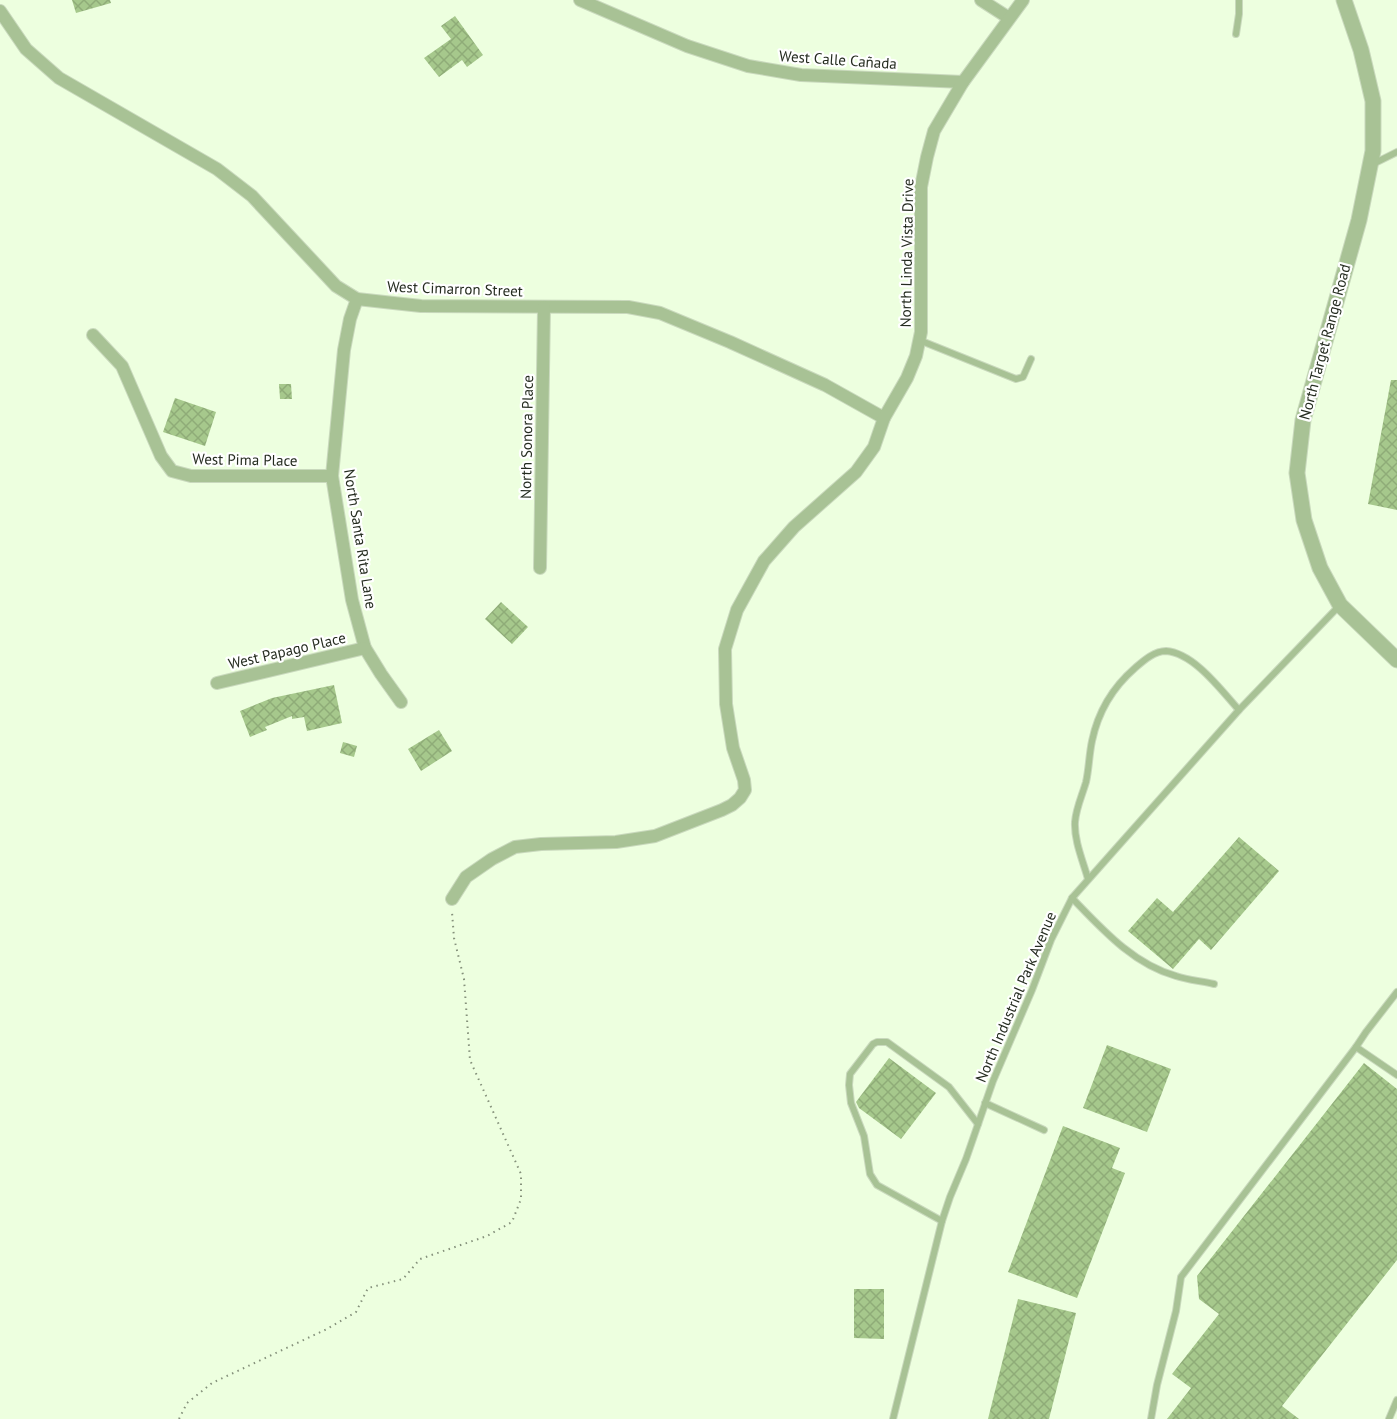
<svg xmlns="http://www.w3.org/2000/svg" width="1397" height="1419" font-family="'PT Sans',sans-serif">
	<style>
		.building { fill: url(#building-cross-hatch) }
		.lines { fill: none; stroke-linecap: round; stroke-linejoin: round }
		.service-casing { stroke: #c9d9bd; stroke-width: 8 }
		.minor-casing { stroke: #c9d9bd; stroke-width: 14 }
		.tertiary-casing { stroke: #c9d9bd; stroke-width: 17 }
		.path { stroke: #85917b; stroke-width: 2; stroke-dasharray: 1.5 4.5; stroke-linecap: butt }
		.service { stroke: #a8c295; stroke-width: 6 }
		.minor { stroke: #a8c295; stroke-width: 12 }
		.tertiary { stroke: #a8c295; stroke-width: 15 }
		.labels { text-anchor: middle; stroke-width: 4.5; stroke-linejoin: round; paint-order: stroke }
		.street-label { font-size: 15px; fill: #252c20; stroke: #fff }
	</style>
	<defs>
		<pattern id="building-cross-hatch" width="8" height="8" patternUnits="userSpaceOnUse" patternTransform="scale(1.5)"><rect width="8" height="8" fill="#a6c88c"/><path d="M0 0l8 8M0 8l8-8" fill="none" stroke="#8fac78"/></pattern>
	</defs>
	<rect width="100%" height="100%" fill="#edffdf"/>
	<g class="building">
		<polygon points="72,0 110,0 111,3 76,13"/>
		<polygon points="455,16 483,55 467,67 462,60 439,77 424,58 451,39 441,26"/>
		<polygon points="1391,380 1397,380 1397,510 1368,504"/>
		<polygon points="279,384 291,384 292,399 280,399"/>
		<polygon points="175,398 216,412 205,446 163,432"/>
		<polygon points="501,602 528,627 512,644 485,619"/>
		<polygon points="334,685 342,723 307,731 304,717 292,719 292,716 265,727 267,730 250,737 240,711 272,698"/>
		<polygon points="439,730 452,751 421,771 408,749"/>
		<polygon points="343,742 357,746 354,757 340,753"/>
		<polygon points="1239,837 1279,871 1211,950 1199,939 1173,969 1128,931 1157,898 1173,912"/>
		<polygon points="1107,1045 1171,1069 1147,1132 1083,1108"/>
		<polygon points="889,1058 936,1093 901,1139 859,1108 856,1102"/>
		<polygon points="1364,1063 1397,1089 1397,1260 1282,1406 1299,1419 1167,1419 1191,1388 1172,1374 1219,1314 1199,1299 1197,1276"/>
		<polygon points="1063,1126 1120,1148 1112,1168 1125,1173 1077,1298 1008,1272"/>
		<polygon points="854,1289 884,1289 884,1339 854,1338"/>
		<polygon points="1018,1299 1076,1313 1049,1419 988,1419"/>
	</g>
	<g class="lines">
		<g class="service-casing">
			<g id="service">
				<polyline points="1236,34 1239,14 1239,0"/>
				<polyline points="1373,164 1397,152"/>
				<polyline points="919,340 1016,379 1023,377 1031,359"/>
				<path d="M1088 879C1083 861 1074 841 1075 822 1076 808 1082 796 1086 782 1089 769 1089 755 1092 741 1098 712 1112 688 1135 668 1143 661 1154 651 1166 651 1194 653 1221 690 1239 710"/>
				<path d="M1072 898C1102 929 1133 964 1176 976 1188 980 1201 981 1214 984"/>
				<polyline points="1397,992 1366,1032 1356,1047 1397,1075"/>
				<polyline points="985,1103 1044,1130"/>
				<polyline points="942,1221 877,1185 870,1174 864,1136 851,1103 849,1085 850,1074 873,1044 877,1042 887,1042 949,1087 978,1124"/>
				<polyline points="893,1419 942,1221 950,1197 966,1159 993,1081 1032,990 1051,940 1072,898 1239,710 1340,605"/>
				<polyline points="1151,1419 1157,1385 1176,1311 1181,1277 1356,1047"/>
				<polyline points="1389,1419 1397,1400"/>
			</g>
		</g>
		<g class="minor-casing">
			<g id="minor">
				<polyline points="580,0 687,46 748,66 801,75 963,82"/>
				<polyline points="981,0 1009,18"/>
				<polyline points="0,11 26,49 59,78 217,169 252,196 336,286 357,299 421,306 628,307 660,313 730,342 825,385 884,418"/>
				<polyline points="357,299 350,319 344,350 332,476 352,600 365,648 381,674 401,702"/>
				<polyline points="93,335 122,366 161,456 172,471 191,476 332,476"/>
				<polyline points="540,568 544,307"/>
				<polyline points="217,683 365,648"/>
				<polyline points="452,899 466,877 492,859 515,847 541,844 616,842 655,836 722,810 732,805 740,798 745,790 744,780 733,748 726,704 725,649 737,610 764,561 794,527 856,472 874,447 884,418 907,378 916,356 921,332 921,187 927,157 934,131 963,82 1023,0"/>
			</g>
		</g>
		<g class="tertiary-casing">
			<polyline id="tertiary" points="1344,0 1361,50 1373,101 1373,151 1359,220 1303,420 1297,473 1304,520 1320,568 1340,605 1397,660"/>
		</g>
		<polyline class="path" points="179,1419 187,1403 212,1383 327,1329 356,1312 368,1288 403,1279 420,1259 487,1236 512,1222 521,1199 521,1174 470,1060 464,979 454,938 452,912"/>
		<use href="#service" class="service"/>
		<use href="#minor" class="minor"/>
		<use href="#tertiary" class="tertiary"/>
	</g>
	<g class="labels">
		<g class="street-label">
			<text transform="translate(838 60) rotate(4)" y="5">West Calle Cañada</text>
			<text transform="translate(907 253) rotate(-89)" y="5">North Linda Vista Drive</text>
			<text transform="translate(455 289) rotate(2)" y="5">West Cimarron Street</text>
			<text transform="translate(1325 342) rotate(-75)" y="5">North Target Range Road</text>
			<text transform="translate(527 437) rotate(-89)" y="5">North Sonora Place</text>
			<text transform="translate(245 460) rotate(1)" y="5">West Pima Place</text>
			<text transform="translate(360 539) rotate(81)" y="5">North Santa Rita Lane</text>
			<text transform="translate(287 651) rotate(-13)" y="5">West Papago Place</text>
			<text transform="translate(1016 997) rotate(-67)" y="5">North Industrial Park Avenue</text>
		</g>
	</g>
</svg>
